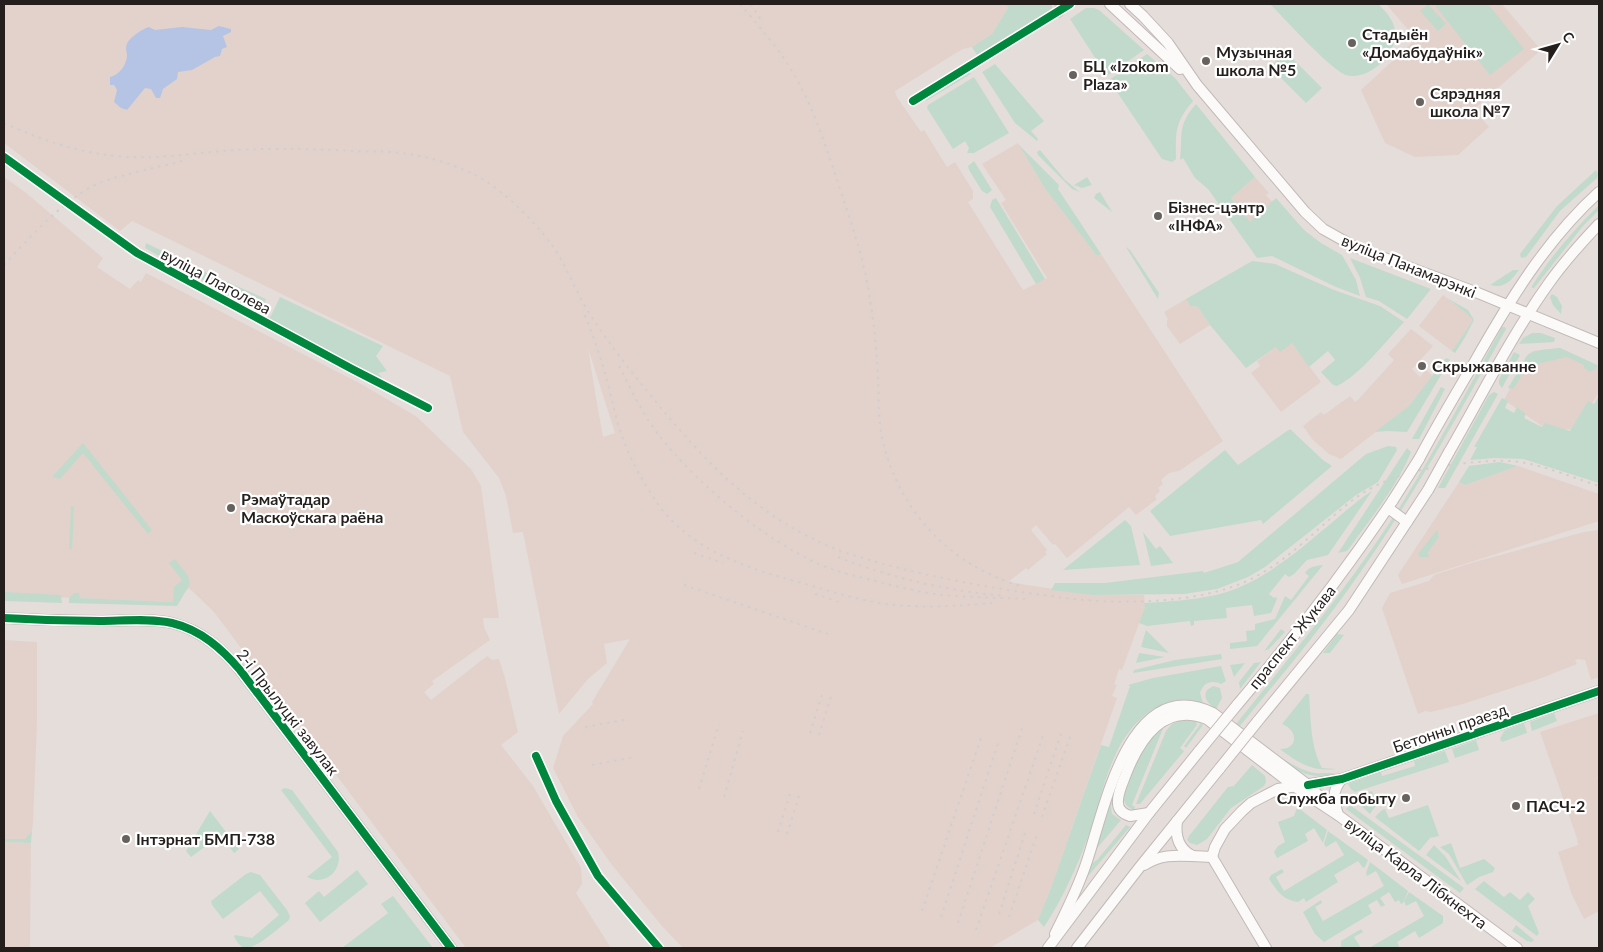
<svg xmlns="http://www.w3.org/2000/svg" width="1603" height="952" font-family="Lato,sans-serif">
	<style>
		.built { fill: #e2d2cb; fill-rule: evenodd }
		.green { fill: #c2dacb }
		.water { fill: #b5c4e4 }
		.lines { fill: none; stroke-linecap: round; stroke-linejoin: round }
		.street-casing { stroke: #c0bab8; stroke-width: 9 }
		.secondary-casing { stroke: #c0bab8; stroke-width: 12 }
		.primary-casing { stroke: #c0bab8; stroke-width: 12 }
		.street { stroke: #fbfaf9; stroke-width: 7 }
		.secondary { stroke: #fbfaf9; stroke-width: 10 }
		.primary { stroke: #fbfaf9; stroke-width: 10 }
		.rail { stroke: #d1cfcd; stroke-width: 2; stroke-dasharray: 2.5 5; stroke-linecap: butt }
		.primary-bridge-casing { stroke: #c0bab8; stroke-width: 12; stroke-linecap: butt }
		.primary-bridge { stroke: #fbfaf9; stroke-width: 10 }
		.cycleway-casing { stroke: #fff; stroke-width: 11 }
		.cycleway { stroke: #00873e; stroke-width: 8 }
		.poi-dot { fill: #68625e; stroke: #fff; stroke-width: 2 }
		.labels { text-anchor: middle; stroke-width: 4.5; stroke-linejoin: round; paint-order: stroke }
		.poi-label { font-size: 16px; font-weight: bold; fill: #241f1c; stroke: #fff; text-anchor: start }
		.street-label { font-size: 16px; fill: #241f1c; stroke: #fff }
	</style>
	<rect width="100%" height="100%" fill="#e5ddda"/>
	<g class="built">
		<path d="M4 4H1005L1008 8 992 34 972 47 963 49 951 56 895 91 897 97 921 132 924 130 947 167 955 162 973 191V199L968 202 1023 290 1047 278 1001 203 1006 200 982 164 1018 143 1046 190 1097 256 1101 254 1223 441 1179 471 1169 473 1161 480 1163 484 1158 488 1160 491 1155 496 1157 499 1136 515 1129 507 1067 558 1055 544 1053 545 1036 525 1031 530 1047 550 1045 552 1047 554 1028 570 1026 568 1008 582 1093 595H1144L1145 607 1122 670 1119 669 1114 684 1117 685 1112 696 1117 698 1051 888 1038 920 990 948H683L662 926 612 865 578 817 553 768 563 736 593 704 592 702 630 639 604 644 607 663 588 679 559 714 523 532 513 533 506 496 499 478 463 432 450 376 132 221 120 231 4 143ZM588 348 615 433 603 437 594 386Z"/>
		<polygon points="1386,4 1502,4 1541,50 1474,109 1489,127 1458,155 1415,157 1385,143 1361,90 1416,39"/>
		<polygon points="4,177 25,192 103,258 97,267 130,289 138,280 141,282 146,273 363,385 417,417 471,469 481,486 499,618 483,618 484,627 490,640 432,681 434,684 424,692 431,700 487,656 492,660 499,659 505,678 518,732 501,745 533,786 581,868 582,884 576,893 611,948 466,948 214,612 189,588 173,602 4,595"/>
		<polygon points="1255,177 1269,193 1266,195 1273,203 1250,222 1231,198"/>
		<polygon points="1443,295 1467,314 1473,320 1452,351 1419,326"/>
		<polygon points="1186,299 1190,306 1198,307 1210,325 1180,344 1167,326 1167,320 1168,319 1164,312"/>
		<polygon points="1411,329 1433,346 1412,369 1420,377 1426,370 1433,376 1409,406 1341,459 1329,454 1313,440 1303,426 1321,412 1324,415 1350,396 1355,402 1358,400 1394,360 1388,354"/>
		<polygon points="1292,343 1321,382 1281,412 1251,373 1260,366 1257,361 1276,347"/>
		<polygon points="1560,348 1599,366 1599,392 1576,430 1545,428 1504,400 1528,355 1533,351"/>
		<polygon points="1518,466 1599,494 1599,521 1402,584 1398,575 1459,482 1465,485"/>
		<polygon points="1599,530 1599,677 1591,680 1585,660 1578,659 1575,660 1577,664 1539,679 1463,704 1431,712 1425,711 1418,714 1382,608 1390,593 1429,581 1434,575 1471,563 1584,532"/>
		<polygon points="4,640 37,642 37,723 33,822 32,831 25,839 7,839 4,838"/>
		<polygon points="1599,713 1599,776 1597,777 1599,781 1599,911 1584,919 1572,895 1558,852 1578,845 1577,838 1540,732"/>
		<polygon points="4,842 31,843 30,948 4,948"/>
	</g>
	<g class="green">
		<polygon points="1005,4 1052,4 1052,8 1049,14 977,55 972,47 992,34 1008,8"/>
		<path d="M1270 4H1378C1387 12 1397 24 1395 37 1394 58 1366 81 1346 75 1331 70 1284 18 1270 4Z"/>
		<polygon points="1428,4 1446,24 1438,31 1420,11"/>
		<polygon points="1434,4 1488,4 1524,49 1490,75"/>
		<polygon points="1086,8 1094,8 1099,10 1144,50 1107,76 1070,19"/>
		<polygon points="1286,52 1322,88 1306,103 1270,67"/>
		<path d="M1147 54 1175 78 1193 101C1174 123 1176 133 1176 159L1172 162 1162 159 1109 80Z"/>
		<polygon points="995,64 1044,121 1031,131 1038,139 1037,141 1015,123 982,72"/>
		<polygon points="966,69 971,74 926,101 930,92"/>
		<polygon points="974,77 1009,133 974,153 967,153 969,148 965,141 953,149 927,108 928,105"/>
		<path d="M1196 104 1255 177 1231 198 1250 222 1276 198 1304 230 1321 243 1342 255 1356 280 1360 296 1336 287 1272 256 1257 258 1208 189 1195 178 1183 158 1180 160C1183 133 1177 126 1196 104Z"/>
		<polygon points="1019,145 1059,185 1058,189 1101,254 1097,256 1046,190"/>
		<polygon points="1040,150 1065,180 1080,192 1072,189 1038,155 1037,152"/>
		<polygon points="974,161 992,190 987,194 982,191 969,170 968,166"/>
		<polygon points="1596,170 1598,174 1597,178 1560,211 1526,257 1521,258 1520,254 1557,206"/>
		<polygon points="1087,177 1092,185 1082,188 1074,185"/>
		<polygon points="1100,192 1112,212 1094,198 1096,194"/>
		<polygon points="996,198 1045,279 1036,284 990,207 992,200"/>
		<path d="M1599 205V210L1583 226 1534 288H1532V286C1551 256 1574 230 1599 205Z"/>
		<polygon points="146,243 207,273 266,299 260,310 247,305 145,248"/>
		<polygon points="1126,247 1130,250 1159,293 1158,299"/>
		<polygon points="1350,258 1431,289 1407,319 1379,301 1366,297 1360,278"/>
		<path d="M1252 261 1275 264 1334 290 1380 306 1404 322C1386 341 1360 375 1337 386L1333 385 1321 372 1335 360 1328 351 1309 367 1292 343 1280 352 1276 347 1246 368 1210 325 1198 307 1190 306 1186 299Z"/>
		<path d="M1513 270H1519C1511 281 1504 289 1490 285Z"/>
		<polygon points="1552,294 1557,297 1562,306 1561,314 1553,305 1550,297"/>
		<polygon points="280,297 383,346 376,356 387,371 378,373 391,388 268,322"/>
		<polygon points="1447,298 1468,310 1474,320 1464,339 1455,353 1452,351 1473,320 1467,314"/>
		<path d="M1502 327H1505L1506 329C1456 419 1406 510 1345 594 1312 640 1275 683 1239 727L1236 724C1293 653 1352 583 1401 505 1437 447 1469 387 1502 327Z"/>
		<polygon points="1532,333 1541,333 1555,338 1554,342 1519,344 1523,338"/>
		<path d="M1560 348 1597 365 1596 369 1590 372 1584 368V365L1567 357 1524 367C1521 348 1547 350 1560 348Z"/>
		<polygon points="1514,352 1520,355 1502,388 1499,384 1499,380"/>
		<polygon points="1446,358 1450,360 1407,432 1387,431 1375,432 1409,406"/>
		<path d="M1522 365C1524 373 1518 383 1513 389L1508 388Z"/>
		<polygon points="1441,387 1445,389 1419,439 1412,439"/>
		<polygon points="1494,392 1498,394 1445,488 1438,488 1489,395"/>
		<polygon points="1599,396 1599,483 1523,459 1495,458 1470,460 1477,447 1474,447 1502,398 1508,401 1505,408 1514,413 1517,407 1526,414 1524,418 1542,427 1545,423 1570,431 1588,401 1594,404"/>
		<polygon points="1290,429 1323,460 1332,466 1263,524 1261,520 1170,536 1150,511 1225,450 1238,465"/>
		<polygon points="83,443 152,530 148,534 83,453 60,479 52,477"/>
		<polygon points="1388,446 1396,447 1397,450 1378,482 1356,495 1265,567 1248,577 1217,589 1184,594 1093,595 1051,590 1055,583 1105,583 1203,571 1204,573 1238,562 1366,454"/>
		<path d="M1407 448 1411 452C1398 485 1368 522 1347 551L1338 553Z"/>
		<polygon points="1500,462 1518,466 1465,485 1459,482 1469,466"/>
		<path d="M1372 491 1328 555 1307 560 1294 574 1289 577 1285 574 1269 594 1274 598 1276 597 1277 599 1271 613 1254 616 1252 605 1226 608 1227 618 1194 621V625L1191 626 1190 621 1147 626 1139 623 1145 607 1144 603C1168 602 1192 600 1216 595 1254 586 1289 559 1318 534 1336 520 1353 503 1372 491Z"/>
		<polygon points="71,506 74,506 72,549 69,549"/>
		<polygon points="1125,520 1131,526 1140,565 1063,570"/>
		<polygon points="1437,530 1439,537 1427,553 1430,557 1420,557 1418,554"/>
		<polygon points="1143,532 1156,549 1160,546 1173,563 1151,566"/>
		<polygon points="175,559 188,576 190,584 177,606 69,603 69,598 74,593 79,593 80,598 173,602 174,587 182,580 169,563"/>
		<path d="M1323 565 1257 646 1230 649V643L1247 641 1246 631 1255 630V624L1275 619 1285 596 1291 600 1309 576 1305 573C1309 566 1316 566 1323 565Z"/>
		<polygon points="4,592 61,595 62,603 4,601"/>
		<polygon points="1281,629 1285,632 1269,649 1264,651"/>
		<polygon points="1146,630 1169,653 1141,647"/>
		<polygon points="1337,634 1344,635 1330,653 1323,653"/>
		<polygon points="1139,653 1165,657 1136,663"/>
		<polygon points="1221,654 1222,659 1133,673 1134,670 1175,660"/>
		<polygon points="1261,662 1240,689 1239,682 1254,663"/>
		<polygon points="1245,663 1234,677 1230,665"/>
		<path d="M1221 666 1226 681 1221 684C1211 680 1204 682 1200 693L1203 703C1198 702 1193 700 1188 700 1154 697 1126 729 1114 758 1103 782 1098 809 1089 834 1077 867 1063 898 1044 927L1038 920 1051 888 1101 745 1109 747 1130 686 1128 685 1153 678Z"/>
		<path d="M1213 686 1220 688 1222 698 1216 709C1210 704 1202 699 1207 690Z"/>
		<path d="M1306 694H1309C1311 720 1310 746 1322 768L1336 769C1313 772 1298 763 1280 749 1299 749 1298 730 1282 724Z"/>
		<polygon points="1554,713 1557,721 1532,731 1530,722"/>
		<polygon points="1173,714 1128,762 1111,806 1112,814 1121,820 1093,853 1125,760"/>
		<polygon points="1183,720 1196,721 1197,725 1180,748 1184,751 1140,804 1136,804 1166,731 1172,724"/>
		<polygon points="1201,723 1203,725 1186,748 1184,746"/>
		<polygon points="1524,723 1527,733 1502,742 1500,739 1504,731"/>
		<path d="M1164 726 1132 805 1135 807 1134 811 1127 806 1123 799C1122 774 1144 740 1164 726Z"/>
		<polygon points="1476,740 1479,750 1455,758 1452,749"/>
		<polygon points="1445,751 1449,762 1355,792 1351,789 1348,784 1381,772 1382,776 1415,766 1414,761"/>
		<path d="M1281 758C1292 764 1303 771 1315 773 1322 774 1330 772 1336 774 1311 779 1301 774 1281 760Z"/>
		<polygon points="1252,765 1265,776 1266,782 1264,786 1231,808 1207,839 1197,845 1190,843 1187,840 1189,836 1228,787 1234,786"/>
		<path d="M285 788 292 790 338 852C343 870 325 887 307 877L332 857 281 790Z"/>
		<polygon points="1372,791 1377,804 1370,814 1356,801 1356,798 1358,795"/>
		<polygon points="1350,805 1464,888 1460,893 1346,809"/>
		<polygon points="1428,805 1439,836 1430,838 1419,851 1375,817 1382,810 1385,809 1389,818"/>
		<polygon points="1297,808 1301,810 1327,830 1323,843 1314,828 1305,834 1308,841 1277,858 1274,852 1278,846 1285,842 1278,822 1294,816"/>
		<polygon points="210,811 239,849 234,853 221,835 191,857 186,851"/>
		<polygon points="1126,825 1130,827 1083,882 1088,867 1098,859"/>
		<polygon points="32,831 31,843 4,842 4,838 7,839 25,839"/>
		<path d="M1328 831 1368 860 1365 867 1363 868 1358 861 1334 875 1338 882 1306 902 1304 898 1298 902C1282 899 1278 892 1269 879L1271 875 1282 869 1284 872 1276 877 1284 891 1344 855 1336 841 1326 847 1324 844Z"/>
		<polygon points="1451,843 1460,868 1484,859 1495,868 1493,872 1479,877 1467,885 1449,854 1440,847"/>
		<polygon points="1434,845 1445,856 1461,881 1426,855"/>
		<polygon points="1370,862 1408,891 1403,903 1401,904 1399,900 1395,902 1389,892 1380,898 1385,905 1381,907 1377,900 1368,905 1372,913 1324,942 1315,934 1303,912 1321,900 1322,903 1315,907 1323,921 1384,886 1376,871 1367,876 1366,873"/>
		<polygon points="357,870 368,884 320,922 305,903 319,891 324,897"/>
		<path d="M251 872 260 875 287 910 290 916 289 920C280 927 255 950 245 948 240 947 237 941 234 937L235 935 252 938 279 915 260 891 223 919 212 905 211 901 246 874Z"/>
		<polygon points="1484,881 1504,897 1510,892 1520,900 1528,892 1535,899 1528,906 1539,933 1537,936 1475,889"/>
		<polygon points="1409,892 1443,916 1443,923 1419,938 1415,931 1397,942 1400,948 1369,948 1424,916 1416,901 1406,906 1404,901"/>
		<polygon points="393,896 433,948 342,948 388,913 381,904"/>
		<polygon points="1516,925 1534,940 1532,942 1527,941 1512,931"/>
		<polygon points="1361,929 1363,932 1354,937 1361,948 1339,948 1341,946 1341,941"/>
	</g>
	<path class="water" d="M219 26 231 29V32L223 36 227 47 222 49 220 56 215 57 192 70 178 72 177 79 163 89 160 98H156L151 89 145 88 127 110 121 108 114 102 117 90 114 85H110V77C119 75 126 66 127 56 127 52 125 48 127 44 129 38 142 29 149 27L155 30 182 27 211 30Z"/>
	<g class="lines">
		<g class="street-casing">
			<g id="street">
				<polyline points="913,101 1070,4"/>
				<polyline points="4,157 137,253 352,369 428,408"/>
				<polyline points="536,756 556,801 598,876 659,948"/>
			</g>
		</g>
		<g class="secondary-casing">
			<g id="secondary">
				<polyline points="1110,4 1180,69"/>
				<polyline points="1130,4 1143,16 1168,43 1197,85 1305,212 1323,229 1355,247 1478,293 1599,343"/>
				<polyline points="1058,12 1064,4"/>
				<path d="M4 618C36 620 68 621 100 621 122 621 151 618 172 623 201 630 222 649 240 670L451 948"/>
				<path d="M1149 813 1130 816C1124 814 1118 810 1118 803 1117 794 1123 782 1126 774 1140 738 1164 702 1207 719L1294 786 1338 815 1517 948"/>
				<path d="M1338 815C1334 801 1331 791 1342 779"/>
				<polyline points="1192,856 1212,857"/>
				<polyline points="1212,857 1215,847 1225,829 1242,811 1251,803 1278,789 1342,779 1599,691"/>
				<polyline points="1212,857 1266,948"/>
				<path d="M1055 934C1067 910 1079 886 1087 861 1105 807 1130 673 1213 713L1308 785 1323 800"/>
			</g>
		</g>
		<g class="primary-casing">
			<g id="primary">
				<path d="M1449 452C1482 395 1511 336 1549 283 1564 262 1581 243 1599 224"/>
				<path d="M1419 459C1436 427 1455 395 1474 363 1509 301 1546 240 1599 192"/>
				<polyline points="1388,508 1407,522"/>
				<path d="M1237 705C1293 639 1345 572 1393 500"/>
				<polyline points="1257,722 1349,610 1428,490"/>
				<path d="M1177 821C1175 836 1178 848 1191 855"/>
				<path d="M1144 865C1160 855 1174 855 1192 856"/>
				<polyline points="1048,948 1149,813 1200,750"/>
				<polyline points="1077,948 1139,868 1220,768"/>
			</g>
		</g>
		<use href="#street" class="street"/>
		<use href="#secondary" class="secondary"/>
		<use href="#primary" class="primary"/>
		<g class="rail">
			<path d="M740 4C756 23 773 42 787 63 813 103 826 147 841 192 851 222 861 251 867 282 873 313 876 345 878 376 879 395 878 414 881 433 896 508 948 565 1021 586"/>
			<polyline points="751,4 761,20"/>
			<path d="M4 123C43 141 83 154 126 157 163 159 199 152 236 150 276 148 315 149 355 151 367 152 379 151 391 152 420 154 453 163 479 177 503 190 536 223 552 245 569 270 579 300 597 325 614 350 633 374 652 397 705 462 755 515 833 548 846 554 862 557 876 562 938 579 1001 590 1065 598 1119 605 1204 604 1253 578 1292 558 1320 525 1354 499 1385 476 1420 469 1457 464 1478 462 1499 459 1520 462 1546 466 1574 478 1599 486"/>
			<path d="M4 265C31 236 69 193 107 180 133 172 160 167 186 160"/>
			<path d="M585 315C590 329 596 343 600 357 608 380 612 404 619 427 626 450 637 472 650 492 685 551 747 568 809 585 837 593 865 602 894 605 927 608 959 606 992 603"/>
			<path d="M619 366C632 391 644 417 661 438 701 487 763 539 821 565 840 573 860 577 879 582 895 586 911 590 928 593 960 598 994 597 1026 599"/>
			<polyline points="694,553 723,563"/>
			<path d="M838 557C891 578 948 591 1005 596"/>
			<polyline points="684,585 828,634"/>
			<polyline points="815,594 839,602"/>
			<polyline points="585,727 629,719"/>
			<polyline points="810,733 822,695"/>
			<polyline points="819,735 831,697"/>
			<polyline points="592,765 635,757"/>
			<polyline points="699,789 719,724"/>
			<polyline points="724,797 743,731"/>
			<polyline points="1034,814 1062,731"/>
			<polyline points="1042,817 1071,734"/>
			<polyline points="778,832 790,794"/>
			<polyline points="787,834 799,796"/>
			<polyline points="922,911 982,735"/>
			<polyline points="999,914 1026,830"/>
			<polyline points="941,917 999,740"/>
			<polyline points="1009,917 1037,834"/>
			<polyline points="958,923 1023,725"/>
			<polyline points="976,930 1044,733"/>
		</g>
		<g class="primary-bridge-casing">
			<g id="primary-bridge">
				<polyline points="1428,490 1449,452"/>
				<polyline points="1393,500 1419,459"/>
				<polyline points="1200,750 1237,705"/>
				<polyline points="1220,768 1257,722"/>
			</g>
		</g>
		<use href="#primary-bridge" class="primary-bridge"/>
		<g class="cycleway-casing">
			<g id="cycleway">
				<polyline points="913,101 1070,4"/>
				<polyline points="4,157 137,253 352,369 428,408"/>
				<path d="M4 618C36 620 68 621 100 621 122 621 151 618 172 623 201 630 222 649 240 670L451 948"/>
				<polyline points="536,756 556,801 598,876 659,948"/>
				<polyline points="1308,785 1342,779 1599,691"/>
			</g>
		</g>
		<use href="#cycleway" class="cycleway"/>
	</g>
	<g class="poi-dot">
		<circle cx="1352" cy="43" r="5"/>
		<circle cx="1206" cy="61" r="5"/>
		<circle cx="1073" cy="75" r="5"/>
		<circle cx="1420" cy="102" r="5"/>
		<circle cx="1158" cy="216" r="5"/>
		<circle cx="1422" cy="366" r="5"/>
		<circle cx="231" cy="508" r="5"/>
		<circle cx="1406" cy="798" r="5"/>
		<circle cx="1516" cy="806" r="5"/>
		<circle cx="126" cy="839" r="5"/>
	</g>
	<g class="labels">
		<g class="poi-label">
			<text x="1362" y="40">Стадыён<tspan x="1362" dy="18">«Домабудаўнік»</tspan></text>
			<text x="1216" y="58">Музычная<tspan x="1216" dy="18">школа №5</tspan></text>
			<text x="1083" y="72">БЦ «Izokom<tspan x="1083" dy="18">Plaza»</tspan></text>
			<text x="1430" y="99">Сярэдняя<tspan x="1430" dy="18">школа №7</tspan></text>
			<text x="1168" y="213">Бізнес-цэнтр<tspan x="1168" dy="18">«ІНФА»</tspan></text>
			<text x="1432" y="372">Скрыжаванне</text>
			<text x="241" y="505">Рэмаўтадар<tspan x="241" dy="18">Маскоўскага раёна</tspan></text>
			<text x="1396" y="804" text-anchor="end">Служба побыту</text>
			<text x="1526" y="812">ПАСЧ-2</text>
			<text x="136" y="845">Інтэрнат БМП-738</text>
		</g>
		<g class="street-label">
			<text transform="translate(1409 266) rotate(22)" y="6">вуліца Панамарэнкі</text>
			<text transform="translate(216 281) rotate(28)" y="6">вуліца Глаголева</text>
			<text transform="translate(1292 637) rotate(-51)" y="6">праспект Жукава</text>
			<text transform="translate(288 712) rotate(52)" y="6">2-і Прылуцкі завулак</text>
			<text transform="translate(1450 728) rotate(-19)" y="6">Бетонны праезд</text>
			<text transform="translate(1416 873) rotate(37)" y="6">вуліца Карла Лібкнехта</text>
		</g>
	</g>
	<rect width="1603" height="952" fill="none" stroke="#241f1c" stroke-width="10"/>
	<g transform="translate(1558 45) rotate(53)" stroke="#ffffff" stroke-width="4" paint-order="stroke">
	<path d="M0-4L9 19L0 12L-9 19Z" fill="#241f1c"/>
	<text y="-8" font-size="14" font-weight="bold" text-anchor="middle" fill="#241f1c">С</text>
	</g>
</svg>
